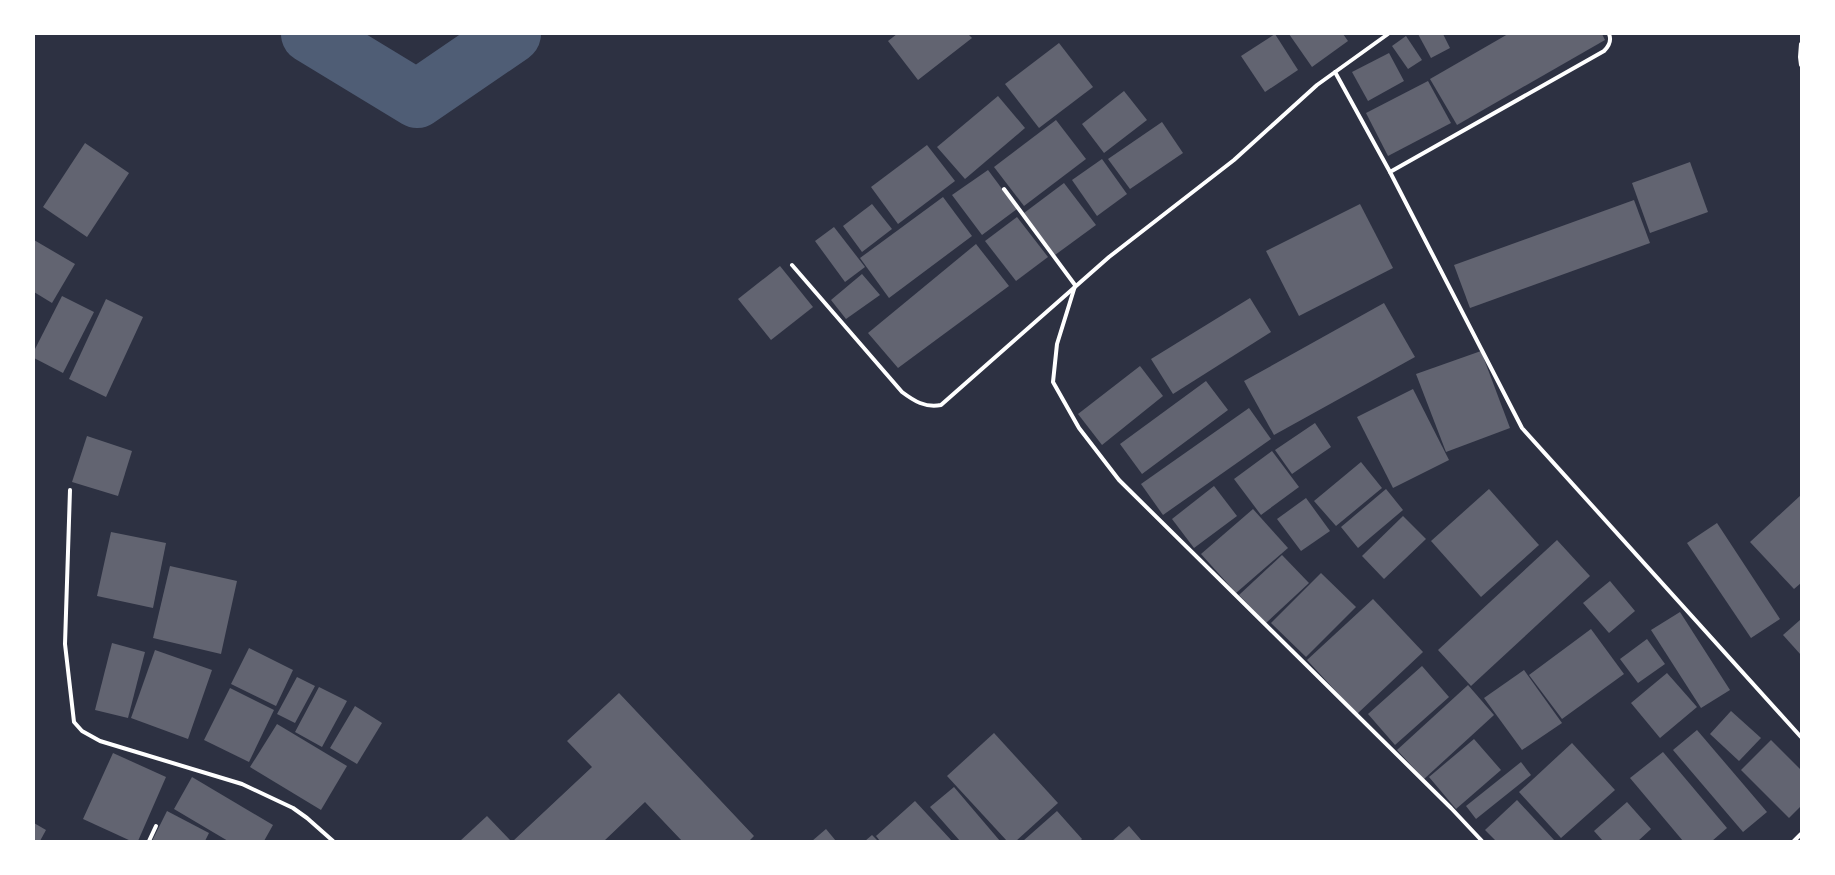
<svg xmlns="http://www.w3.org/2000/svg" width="1835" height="875" font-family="Mulish,sans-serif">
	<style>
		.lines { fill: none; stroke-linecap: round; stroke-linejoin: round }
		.river { stroke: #4f5d75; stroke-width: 58 }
		.building { fill: #626471 }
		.minor { stroke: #fff; stroke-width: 4 }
	</style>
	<rect width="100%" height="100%" fill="#2d3142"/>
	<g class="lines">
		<polyline class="river" points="310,34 417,99 512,34"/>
	</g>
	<g class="building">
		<polygon points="897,34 968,34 972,38 918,80 888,41"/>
		<polygon points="1275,34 1298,70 1265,92 1241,56"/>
		<polygon points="1289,34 1343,34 1348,41 1312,67"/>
		<polygon points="1418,34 1443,34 1450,48 1431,58"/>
		<polygon points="1508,34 1602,34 1605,40 1457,125 1430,79"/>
		<polygon points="1406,36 1422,60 1408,69 1392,46"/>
		<polygon points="1059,43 1093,87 1039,128 1005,84"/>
		<polygon points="1389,53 1404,81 1368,101 1352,72"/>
		<polygon points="1428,81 1451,123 1388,156 1366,113"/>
		<polygon points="1124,91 1147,120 1104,153 1082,124"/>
		<polygon points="998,96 1025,128 965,179 937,147"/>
		<polygon points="1056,120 1086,159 1024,206 994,167"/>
		<polygon points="1162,122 1183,153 1130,189 1108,159"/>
		<polygon points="85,143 129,173 87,237 43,207"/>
		<polygon points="927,145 955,181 898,224 871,187"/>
		<polygon points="1102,159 1127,194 1097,216 1072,180"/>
		<polygon points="1690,162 1708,212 1650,233 1632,183"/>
		<polygon points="988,170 1017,209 982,235 952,195"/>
		<polygon points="1064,183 1096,225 1055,255 1024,213"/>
		<polygon points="943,197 972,236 889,298 860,258"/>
		<polygon points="1634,200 1650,243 1470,308 1454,265"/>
		<polygon points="872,204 892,229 862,252 843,226"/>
		<polygon points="1360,204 1393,268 1299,316 1266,251"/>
		<polygon points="1017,217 1048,257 1016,281 985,241"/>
		<polygon points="834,227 865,267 845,282 815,241"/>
		<polygon points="34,240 75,264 52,303 34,292"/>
		<polygon points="976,244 1009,286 898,368 868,333"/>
		<polygon points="780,266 813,307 771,340 738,299"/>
		<polygon points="862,274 880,295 846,319 831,300"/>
		<polygon points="62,296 94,312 63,373 34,358 34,351"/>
		<polygon points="1250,298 1271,332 1173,394 1151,359"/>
		<polygon points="106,299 143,317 106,397 69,379"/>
		<polygon points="1384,303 1415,357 1274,435 1244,381"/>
		<polygon points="1481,351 1510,428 1446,452 1416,374"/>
		<polygon points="1140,366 1163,396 1102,445 1078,414"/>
		<polygon points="1206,381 1228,410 1142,474 1120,444"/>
		<polygon points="1413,389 1449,460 1393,488 1357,417"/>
		<polygon points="1249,408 1271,439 1163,515 1141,484"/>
		<polygon points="1315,423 1331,447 1292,474 1275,450"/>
		<polygon points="87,436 132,451 118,496 72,482"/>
		<polygon points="1272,451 1299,487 1261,515 1234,479"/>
		<polygon points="1361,462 1382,488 1336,526 1314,501"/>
		<polygon points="1214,486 1237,516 1194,548 1172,519"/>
		<polygon points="1386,489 1403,510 1358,548 1341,527"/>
		<polygon points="1489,489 1539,545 1481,597 1431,541"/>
		<polygon points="1801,495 1801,583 1794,589 1750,542"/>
		<polygon points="1306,498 1330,531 1301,551 1277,519"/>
		<polygon points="1253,509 1288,548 1236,593 1201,554"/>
		<polygon points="1403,516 1426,539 1384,579 1362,556"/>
		<polygon points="1717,523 1780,619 1751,638 1687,543"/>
		<polygon points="111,532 166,543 153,608 97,596"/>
		<polygon points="1557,540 1590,576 1471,686 1438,650"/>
		<polygon points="1282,555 1309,583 1266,623 1239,595"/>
		<polygon points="170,566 237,581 221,654 153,638"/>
		<polygon points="1321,573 1356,607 1306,657 1271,623"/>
		<polygon points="1610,581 1635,611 1609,633 1583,603"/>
		<polygon points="1373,599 1423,652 1357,714 1307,660"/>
		<polygon points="1680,612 1730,690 1701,708 1651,630"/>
		<polygon points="1800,620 1801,621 1801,655 1783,635"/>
		<polygon points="1591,629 1624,674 1562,719 1529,675"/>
		<polygon points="1647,639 1665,664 1638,683 1620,659"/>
		<polygon points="112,643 145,652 128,718 95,710"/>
		<polygon points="249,648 293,670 276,706 231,684"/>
		<polygon points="155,650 212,670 188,739 131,718"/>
		<polygon points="1422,666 1449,697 1395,745 1368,714"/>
		<polygon points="1524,670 1562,723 1522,750 1484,698"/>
		<polygon points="1667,673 1697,707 1660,738 1631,703"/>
		<polygon points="297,677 315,686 295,723 277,714"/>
		<polygon points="1468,685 1494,715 1424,779 1397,750"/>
		<polygon points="319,687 347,701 322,747 295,732"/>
		<polygon points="230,688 274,710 249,762 204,740"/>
		<polygon points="619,693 754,836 749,841 682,841 645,802 604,841 513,841 592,767 567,741"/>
		<polygon points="355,706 382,723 357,764 330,748"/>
		<polygon points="1731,711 1761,738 1739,761 1710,734"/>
		<polygon points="277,724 347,766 321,810 250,767"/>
		<polygon points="1697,730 1767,812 1743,832 1673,750"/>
		<polygon points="994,733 1058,803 1016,841 1007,841 947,776"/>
		<polygon points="1474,739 1501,770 1456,809 1429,777"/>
		<polygon points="1771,740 1801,770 1801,806 1789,818 1741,770"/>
		<polygon points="1572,743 1615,790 1561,838 1519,792"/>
		<polygon points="1663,752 1727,828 1712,841 1683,841 1630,778"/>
		<polygon points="113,753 166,777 138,841 131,841 83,819"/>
		<polygon points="1521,762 1531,775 1476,819 1466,806"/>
		<polygon points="192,777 273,825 264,841 228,841 174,809"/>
		<polygon points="954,787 1000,841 960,841 930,807"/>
		<polygon points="1517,800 1555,841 1496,841 1485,830"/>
		<polygon points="915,801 952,841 880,841 876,836"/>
		<polygon points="1627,802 1651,829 1638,841 1603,841 1594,831"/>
		<polygon points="167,811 209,833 205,841 152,841"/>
		<polygon points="1057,811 1082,839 1080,841 1023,841"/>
		<polygon points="487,816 511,841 460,841"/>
		<polygon points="34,823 46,830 40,841 34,841"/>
		<polygon points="1129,826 1142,841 1112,841"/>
		<polygon points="826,829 836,841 812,841"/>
		<polygon points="872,835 878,841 865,841"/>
	</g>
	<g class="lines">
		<g class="minor">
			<path d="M1609 34C1612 41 1609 46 1604 51L1390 172 1522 428 1801 737"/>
			<polyline points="1801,44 1800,57 1801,65"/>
			<polyline points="1335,72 1390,172"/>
			<polyline points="1004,189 1075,285"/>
			<path d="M792 265 902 392C914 401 925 408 941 405L1109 257 1234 160 1317 85 1388 34"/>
			<polyline points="1075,286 1057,344 1053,382 1079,428 1119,480 1451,808 1482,841"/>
			<polyline points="70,490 65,644 74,722 82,731 100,741 242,784 293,808 307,818 333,841"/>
			<polyline points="149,841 156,826"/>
			<polyline points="1794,841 1801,834"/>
		</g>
	</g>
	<rect width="1835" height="875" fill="none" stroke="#ffffff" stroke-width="70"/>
</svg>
